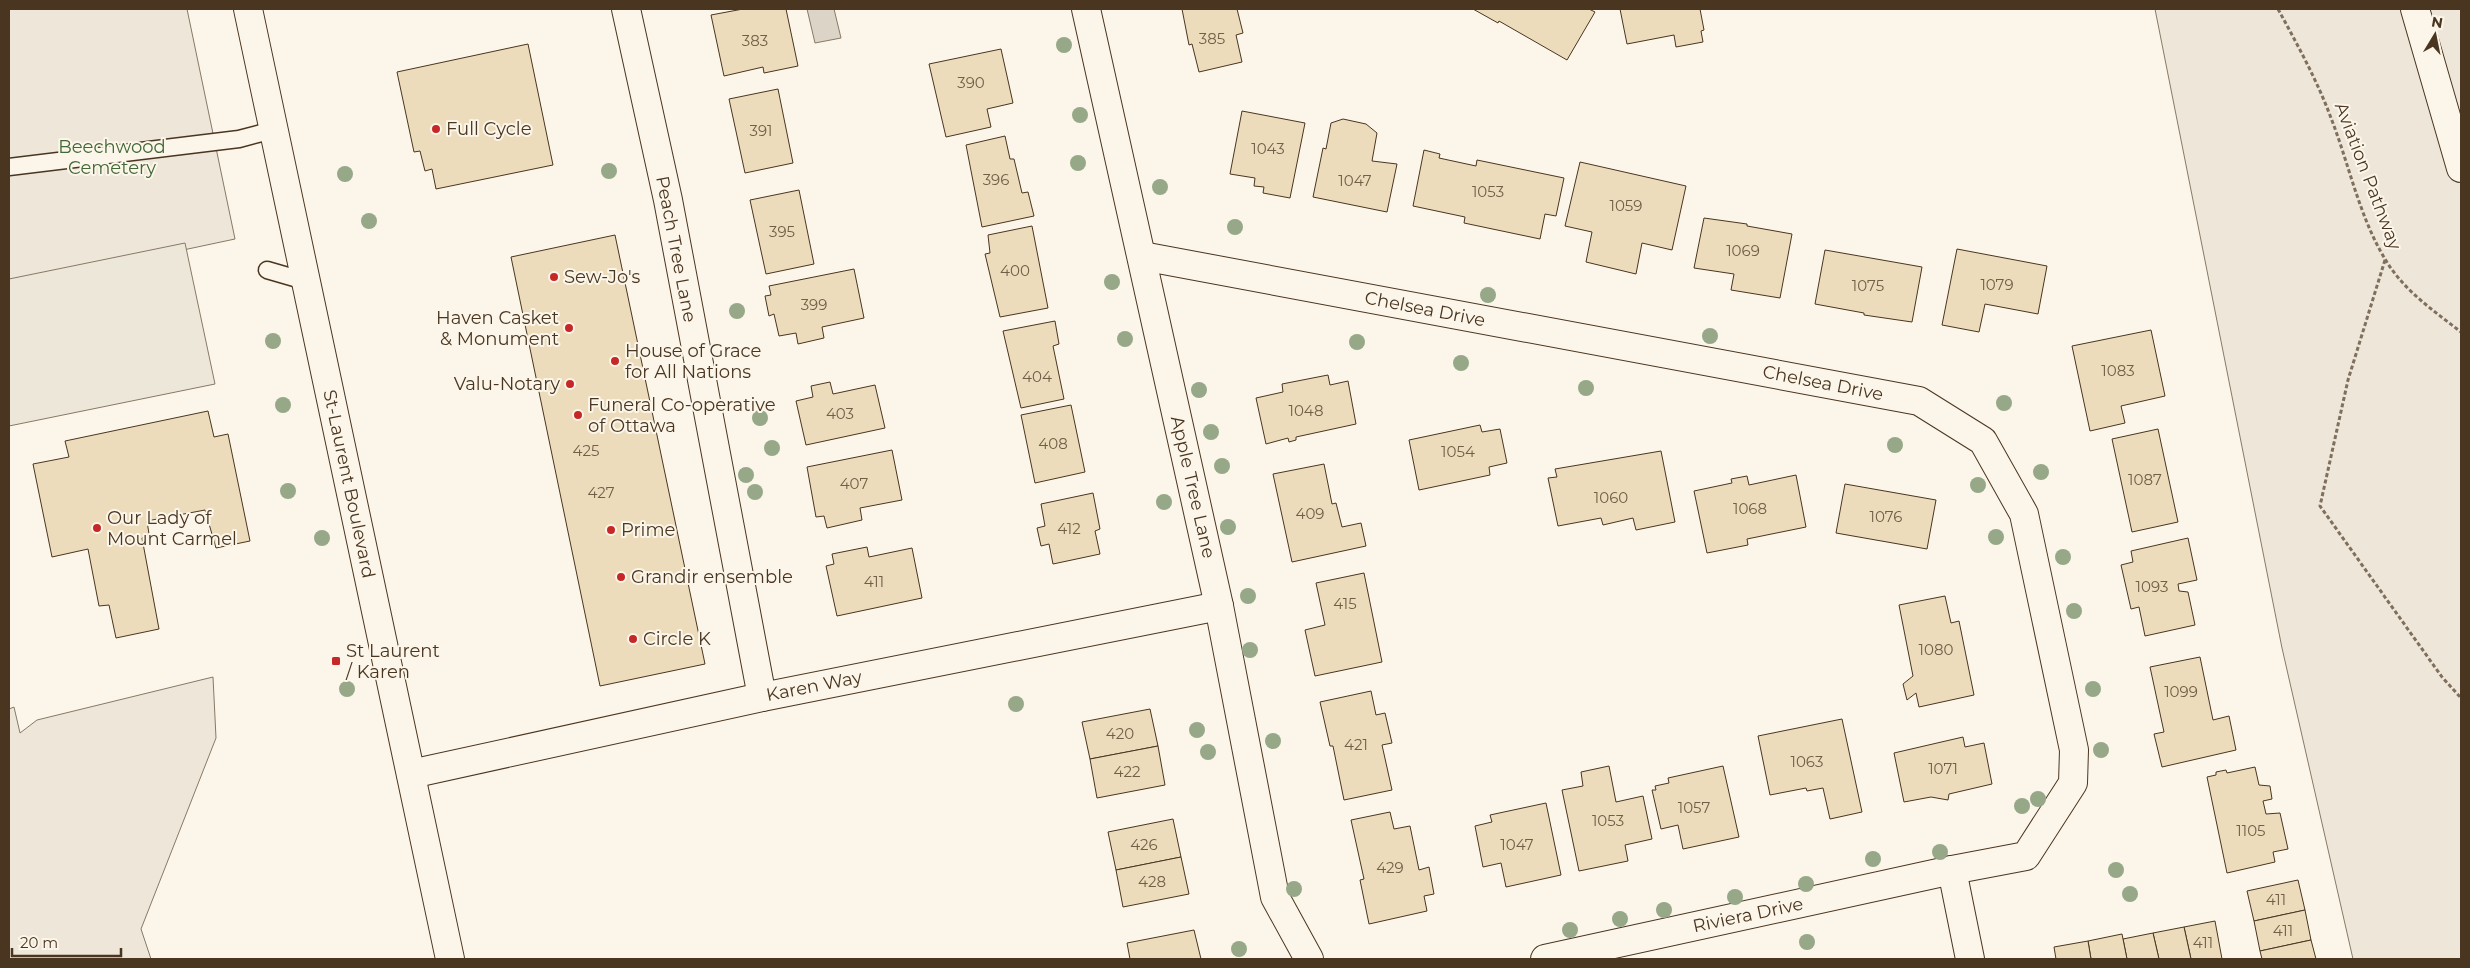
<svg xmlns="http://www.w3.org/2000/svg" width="2470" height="968" font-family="Montserrat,sans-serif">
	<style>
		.green { fill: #ede6d9; stroke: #887966 }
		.parking { fill: #ede7d9; stroke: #887966 }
		.water { fill: #dcd4c6; stroke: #887966 }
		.building { fill: #ecdcbc; stroke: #4a3520 }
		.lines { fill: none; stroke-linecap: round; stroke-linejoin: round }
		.service-casing { stroke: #4a3520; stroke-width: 19 }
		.minor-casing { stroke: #4a3520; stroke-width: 30 }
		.secondary-casing { stroke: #4a3520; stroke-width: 30 }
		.primary-casing { stroke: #4a3520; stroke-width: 30 }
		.path { stroke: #7f6f5c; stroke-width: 3; stroke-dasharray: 4 2.5; stroke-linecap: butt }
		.service { stroke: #fbf6e9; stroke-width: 16 }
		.minor { stroke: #fbf6e9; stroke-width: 28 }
		.secondary { stroke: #fbf6e9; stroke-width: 28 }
		.primary { stroke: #fbf6e9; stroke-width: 28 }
		.tree { fill: #96a887 }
		.poi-dot { fill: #c62828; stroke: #fbf6e9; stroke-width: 2 }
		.labels { text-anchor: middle; stroke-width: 4; stroke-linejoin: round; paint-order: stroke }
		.number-label { font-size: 15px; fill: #725f47 }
		.poi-label { font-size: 18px; fill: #4a3520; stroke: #fbf6e9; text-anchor: start }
		.park-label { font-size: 18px; fill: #436837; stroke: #fbf6e9 }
		.street-label { font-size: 18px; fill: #4a3520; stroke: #fbf6e9 }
	</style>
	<rect width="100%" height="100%" fill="#fbf6e9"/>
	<g class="green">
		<polygon points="9,9 187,9 235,239 9,287"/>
		<polygon points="2155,9 2461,9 2461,959 2353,959 2282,648"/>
		<polygon points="213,677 216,738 141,929 151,959 9,959 9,709 14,707 20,733 37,720"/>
	</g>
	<polygon class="parking" points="185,243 215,384 9,426 9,279"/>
	<polygon class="water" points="807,9 834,9 841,38 815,43"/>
	<g class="building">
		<polygon points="743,9 786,9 798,66 764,73 763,67 724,76 711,15"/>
		<polygon points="1182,9 1237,9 1243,33 1236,35 1242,62 1199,72 1192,44 1189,45"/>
		<polygon points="1473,9 1589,9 1595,12 1567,60 1499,21 1498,23"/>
		<polygon points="1620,9 1700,9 1704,30 1701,31 1703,42 1676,47 1674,35 1627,44"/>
		<polygon points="528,44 553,165 436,189 432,169 425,171 420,151 414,152 397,72"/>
		<polygon points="1001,49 1013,103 987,109 991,127 946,137 929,64"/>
		<polygon points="778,89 793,163 745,173 729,99"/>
		<polygon points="1242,111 1305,123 1290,198 1263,193 1264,187 1254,186 1255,178 1230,174"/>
		<polygon points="1343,119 1366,124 1377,133 1372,161 1397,164 1387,212 1313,197 1323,148 1326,149 1331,123"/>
		<polygon points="1005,136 1010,159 1014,159 1022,193 1028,192 1034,216 982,227 966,145"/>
		<polygon points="1424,150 1440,154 1439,158 1476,166 1477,160 1564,178 1556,216 1545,214 1540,239 1464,223 1465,217 1413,206"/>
		<polygon points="1580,162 1686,186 1672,250 1642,243 1636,274 1586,262 1592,232 1565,226"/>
		<polygon points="799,190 814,264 766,274 750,200"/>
		<polygon points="1704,218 1747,224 1747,226 1792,234 1780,298 1731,290 1734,274 1694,268"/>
		<polygon points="1032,226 1048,308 1000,317 985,254 990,253 988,235"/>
		<polygon points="615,235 705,664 600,686 511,257"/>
		<polygon points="1957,249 2047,266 2038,314 1985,304 1979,332 1942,325"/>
		<polygon points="1825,250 1922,267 1912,322 1864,315 1864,313 1815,304"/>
		<polygon points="854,269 864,318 822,327 824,338 798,344 796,333 779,336 774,314 769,316 765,296 771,295 769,286"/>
		<polygon points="1055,321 1059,344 1053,346 1064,399 1021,408 1003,331"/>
		<polygon points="2151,330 2165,396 2121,406 2125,423 2090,431 2072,346"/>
		<polygon points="1328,375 1330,385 1348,381 1356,424 1296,437 1296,440 1289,442 1288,438 1266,444 1256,398 1283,392 1282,384"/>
		<polygon points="830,382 833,394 875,385 885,428 806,445 796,401 813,397 811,386"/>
		<polygon points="1071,405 1085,472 1035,483 1021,415"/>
		<polygon points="208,411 214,437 228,434 250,541 216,548 205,510 147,521 149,534 142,538 159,629 116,638 109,605 99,606 88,549 52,557 33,464 69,457 65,441"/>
		<polygon points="1480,425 1482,432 1500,429 1507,463 1489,467 1490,475 1419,490 1409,440"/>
		<polygon points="2158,429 2178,522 2132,532 2112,439"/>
		<polygon points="892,450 902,500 860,508 862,520 827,528 824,516 816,517 807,467"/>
		<polygon points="1661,451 1675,522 1636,530 1633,518 1603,525 1601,518 1558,526 1548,478 1557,477 1555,469"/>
		<polygon points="1324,464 1332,504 1336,503 1342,527 1361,523 1366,546 1292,562 1273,474"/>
		<polygon points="1796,475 1806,527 1747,539 1748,545 1707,553 1694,491 1732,483 1731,479 1747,476 1749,485"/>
		<polygon points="1845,484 1936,500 1927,549 1836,533"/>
		<polygon points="1093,493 1100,529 1095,531 1100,554 1053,564 1049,544 1041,546 1037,528 1045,526 1041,504"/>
		<polygon points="2188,538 2197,580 2178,584 2179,591 2188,592 2195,625 2145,636 2139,607 2131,609 2121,565 2133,562 2131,551"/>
		<polygon points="867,547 869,557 912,548 922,598 837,616 826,566 834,564 832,554"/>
		<polygon points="1364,573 1382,662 1315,676 1305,630 1325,625 1316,583"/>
		<polygon points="1945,596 1951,623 1959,621 1974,695 1919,707 1916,693 1907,700 1903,684 1913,676 1899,605"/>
		<polygon points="2200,657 2213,720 2229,716 2236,750 2162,767 2154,734 2164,732 2150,667"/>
		<polygon points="1371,691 1376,715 1385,713 1392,743 1382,745 1392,790 1344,800 1333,746 1330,746 1320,702"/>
		<polygon points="1150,709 1158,746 1090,759 1082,722"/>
		<polygon points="1842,719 1862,812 1830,819 1823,788 1807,791 1806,788 1770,795 1758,736"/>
		<polygon points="1963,737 1965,747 1984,743 1992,784 1949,794 1948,800 1931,797 1904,802 1894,753"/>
		<polygon points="1158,746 1165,785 1097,798 1090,759"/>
		<polygon points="1609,766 1616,802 1643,796 1652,839 1625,845 1628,861 1579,871 1562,790 1583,786 1581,772"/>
		<polygon points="1723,766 1739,837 1683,849 1678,825 1661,829 1652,790 1656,790 1655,786 1669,783 1668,778"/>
		<polygon points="2255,767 2259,785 2270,786 2272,799 2263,801 2266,814 2280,813 2288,849 2273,852 2275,862 2227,873 2207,777 2216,775 2216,772 2226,770 2227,773"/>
		<polygon points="1546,803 1561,875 1506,887 1501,863 1483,867 1475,826 1492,822 1490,815"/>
		<polygon points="1390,812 1394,829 1410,826 1419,870 1429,867 1434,894 1424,896 1427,911 1369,924 1360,880 1364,879 1351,820"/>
		<polygon points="1173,819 1181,857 1116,870 1108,832"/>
		<polygon points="1181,857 1189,894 1123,907 1116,870"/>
		<polygon points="2298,880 2305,910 2254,921 2247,891"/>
		<polygon points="2305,910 2311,940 2260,951 2254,921"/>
		<polygon points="2215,921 2222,959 2191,959 2184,927"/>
		<polygon points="2184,927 2191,959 2159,959 2153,933"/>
		<polygon points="1194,930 1201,959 1130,959 1127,943"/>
		<polygon points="2153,933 2159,959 2127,959 2123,939"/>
		<polygon points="2122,934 2127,959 2091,959 2088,941"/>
		<polygon points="2311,940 2316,959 2262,959 2260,951"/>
		<polygon points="2088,941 2091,959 2056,959 2054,947"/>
	</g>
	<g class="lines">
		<g class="service-casing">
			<g id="service">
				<polyline points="9,167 239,139 273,130"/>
				<polyline points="267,270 305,281"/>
			</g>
		</g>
		<g class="minor-casing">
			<g id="minor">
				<polyline points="626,9 668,200 762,697"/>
				<polyline points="1086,9 1219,606 1275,897 1309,959"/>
				<polyline points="1142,256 1919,401 1983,441 2024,514 2074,750 2073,783 2026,856 1952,870 1545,959"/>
				<polyline points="411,774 762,697 1219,606"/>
				<polyline points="1952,870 1970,959"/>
			</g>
		</g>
		<g class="secondary-casing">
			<polyline id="secondary" points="248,9 450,959"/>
		</g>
		<g class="primary-casing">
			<polyline id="primary" points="2415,9 2461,168"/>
		</g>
		<g class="path">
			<path d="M2278 9C2297 44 2317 80 2331 118 2349 164 2359 216 2385 259 2403 290 2434 311 2461 332"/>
			<polyline points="2385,260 2348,380 2320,506 2442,677 2461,698"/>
		</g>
		<use href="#service" class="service"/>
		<use href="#minor" class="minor"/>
		<use href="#secondary" class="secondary"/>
		<use href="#primary" class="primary"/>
	</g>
	<g class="tree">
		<circle cx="1064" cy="45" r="8"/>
		<circle cx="1080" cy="115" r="8"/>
		<circle cx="1078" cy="163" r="8"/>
		<circle cx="609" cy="171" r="8"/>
		<circle cx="345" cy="174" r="8"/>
		<circle cx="1160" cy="187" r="8"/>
		<circle cx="369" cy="221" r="8"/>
		<circle cx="1235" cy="227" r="8"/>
		<circle cx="1112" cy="282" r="8"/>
		<circle cx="1488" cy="295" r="8"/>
		<circle cx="737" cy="311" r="8"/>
		<circle cx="1710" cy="336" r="8"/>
		<circle cx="1125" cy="339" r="8"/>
		<circle cx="273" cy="341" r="8"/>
		<circle cx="1357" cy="342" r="8"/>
		<circle cx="1461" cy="363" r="8"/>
		<circle cx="1586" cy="388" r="8"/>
		<circle cx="1199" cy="390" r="8"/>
		<circle cx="2004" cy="403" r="8"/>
		<circle cx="283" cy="405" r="8"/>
		<circle cx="760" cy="418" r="8"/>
		<circle cx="1211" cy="432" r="8"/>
		<circle cx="1895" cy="445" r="8"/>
		<circle cx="772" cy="448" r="8"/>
		<circle cx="1222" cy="466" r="8"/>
		<circle cx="2041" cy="472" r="8"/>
		<circle cx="746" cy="475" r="8"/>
		<circle cx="1978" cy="485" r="8"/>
		<circle cx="288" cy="491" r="8"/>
		<circle cx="755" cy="492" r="8"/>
		<circle cx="1164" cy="502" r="8"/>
		<circle cx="1228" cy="527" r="8"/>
		<circle cx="1996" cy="537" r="8"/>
		<circle cx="322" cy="538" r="8"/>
		<circle cx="2063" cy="557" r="8"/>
		<circle cx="1248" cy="596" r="8"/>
		<circle cx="2074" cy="611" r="8"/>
		<circle cx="1250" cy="650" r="8"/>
		<circle cx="347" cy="689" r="8"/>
		<circle cx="2093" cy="689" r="8"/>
		<circle cx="1016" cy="704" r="8"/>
		<circle cx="1197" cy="730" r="8"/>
		<circle cx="1273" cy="741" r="8"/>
		<circle cx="2101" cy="750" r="8"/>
		<circle cx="1208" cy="752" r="8"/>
		<circle cx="2038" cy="799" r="8"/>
		<circle cx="2022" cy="806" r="8"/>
		<circle cx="1940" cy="852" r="8"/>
		<circle cx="1873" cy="859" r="8"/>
		<circle cx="2116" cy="870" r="8"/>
		<circle cx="1806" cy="884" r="8"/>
		<circle cx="1294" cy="889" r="8"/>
		<circle cx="2130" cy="894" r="8"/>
		<circle cx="1735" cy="897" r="8"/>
		<circle cx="1664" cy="910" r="8"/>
		<circle cx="1620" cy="919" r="8"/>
		<circle cx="1570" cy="930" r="8"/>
		<circle cx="1807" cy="942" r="8"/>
		<circle cx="1239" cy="949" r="8"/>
	</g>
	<g class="poi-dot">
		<circle cx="436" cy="129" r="5"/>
		<circle cx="554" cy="277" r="5"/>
		<circle cx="569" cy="328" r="5"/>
		<circle cx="615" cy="361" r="5"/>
		<circle cx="570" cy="384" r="5"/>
		<circle cx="578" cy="415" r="5"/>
		<circle cx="97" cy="528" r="5"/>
		<circle cx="611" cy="530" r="5"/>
		<circle cx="621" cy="577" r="5"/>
		<circle cx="633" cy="639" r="5"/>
		<rect x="331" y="656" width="10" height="10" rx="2.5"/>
	</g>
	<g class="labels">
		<g class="number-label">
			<text x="1212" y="44">385</text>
			<text x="755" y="46">383</text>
			<text x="971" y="88">390</text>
			<text x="761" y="136">391</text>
			<text x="1268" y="154">1043</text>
			<text x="996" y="185">396</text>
			<text x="1355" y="186">1047</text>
			<text x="1488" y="197">1053</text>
			<text x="1626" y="211">1059</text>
			<text x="782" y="237">395</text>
			<text x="1743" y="256">1069</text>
			<text x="1015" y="276">400</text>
			<text x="1997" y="290">1079</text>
			<text x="1868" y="291">1075</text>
			<text x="814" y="310">399</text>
			<text x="2118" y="376">1083</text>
			<text x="1037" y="382">404</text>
			<text x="1306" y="416">1048</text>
			<text x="840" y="419">403</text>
			<text x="1053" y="449">408</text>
			<text x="586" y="456">425</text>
			<text x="1458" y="457">1054</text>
			<text x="2145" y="485">1087</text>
			<text x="854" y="489">407</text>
			<text x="601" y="498">427</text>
			<text x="1611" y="503">1060</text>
			<text x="1750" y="514">1068</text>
			<text x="1310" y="519">409</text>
			<text x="1886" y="522">1076</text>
			<text x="1069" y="534">412</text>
			<text x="874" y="587">411</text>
			<text x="2152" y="592">1093</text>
			<text x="1345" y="609">415</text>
			<text x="1936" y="655">1080</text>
			<text x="2181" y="697">1099</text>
			<text x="1120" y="739">420</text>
			<text x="1356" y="750">421</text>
			<text x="1807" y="767">1063</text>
			<text x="1943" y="774">1071</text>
			<text x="1127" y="777">422</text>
			<text x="1694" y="813">1057</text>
			<text x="1608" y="826">1053</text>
			<text x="2251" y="836">1105</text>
			<text x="1144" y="850">426</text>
			<text x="1517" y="850">1047</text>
			<text x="1390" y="873">429</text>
			<text x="1152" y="887">428</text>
			<text x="2276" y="905">411</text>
			<text x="2283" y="936">411</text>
			<text x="2203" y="948">411</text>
		</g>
		<g class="poi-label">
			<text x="446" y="135">Full Cycle</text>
			<text x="564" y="283">Sew-Jo's</text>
			<text x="559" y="324" text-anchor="end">Haven Casket<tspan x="559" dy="21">&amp; Monument</tspan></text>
			<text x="625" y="357">House of Grace<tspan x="625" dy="21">for All Nations</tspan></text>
			<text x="560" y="390" text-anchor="end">Valu-Notary</text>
			<text x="588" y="411">Funeral Co-operative<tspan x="588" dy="21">of Ottawa</tspan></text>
			<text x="107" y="524">Our Lady of<tspan x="107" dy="21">Mount Carmel</tspan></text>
			<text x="621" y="536">Prime</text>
			<text x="631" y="583">Grandir ensemble</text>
			<text x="643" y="645">Circle K</text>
			<text x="346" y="657">St Laurent<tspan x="346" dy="21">/ Karen</tspan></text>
		</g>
		<g class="park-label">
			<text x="112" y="153">Beechwood<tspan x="112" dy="21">Cemetery</tspan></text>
		</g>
		<g class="street-label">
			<text transform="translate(2368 176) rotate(69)" y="6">Aviation Pathway</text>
			<text transform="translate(676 249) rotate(79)" y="6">Peach Tree Lane</text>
			<text transform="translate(1425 309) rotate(11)" y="6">Chelsea Drive</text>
			<text transform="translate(1823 383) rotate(11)" y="6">Chelsea Drive</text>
			<text transform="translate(349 484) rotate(78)" y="6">St-Laurent Boulevard</text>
			<text transform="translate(1193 487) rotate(77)" y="6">Apple Tree Lane</text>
			<text transform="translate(814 686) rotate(-11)" y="6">Karen Way</text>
			<text transform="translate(1748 915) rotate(-12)" y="6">Riviera Drive</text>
		</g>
	</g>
	<rect width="2470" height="968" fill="none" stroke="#4a3520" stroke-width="20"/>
	<g transform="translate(2435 35) rotate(10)" stroke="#fbf6e9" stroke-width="4" paint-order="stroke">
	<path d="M0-4L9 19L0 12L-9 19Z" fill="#4a3520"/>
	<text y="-8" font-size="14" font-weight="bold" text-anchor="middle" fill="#4a3520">N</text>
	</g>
	<path d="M12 948v8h109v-8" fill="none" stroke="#4a3520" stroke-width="2.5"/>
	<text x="20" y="948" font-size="15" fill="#4a3520" stroke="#fbf6e9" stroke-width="4" paint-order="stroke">20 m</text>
</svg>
